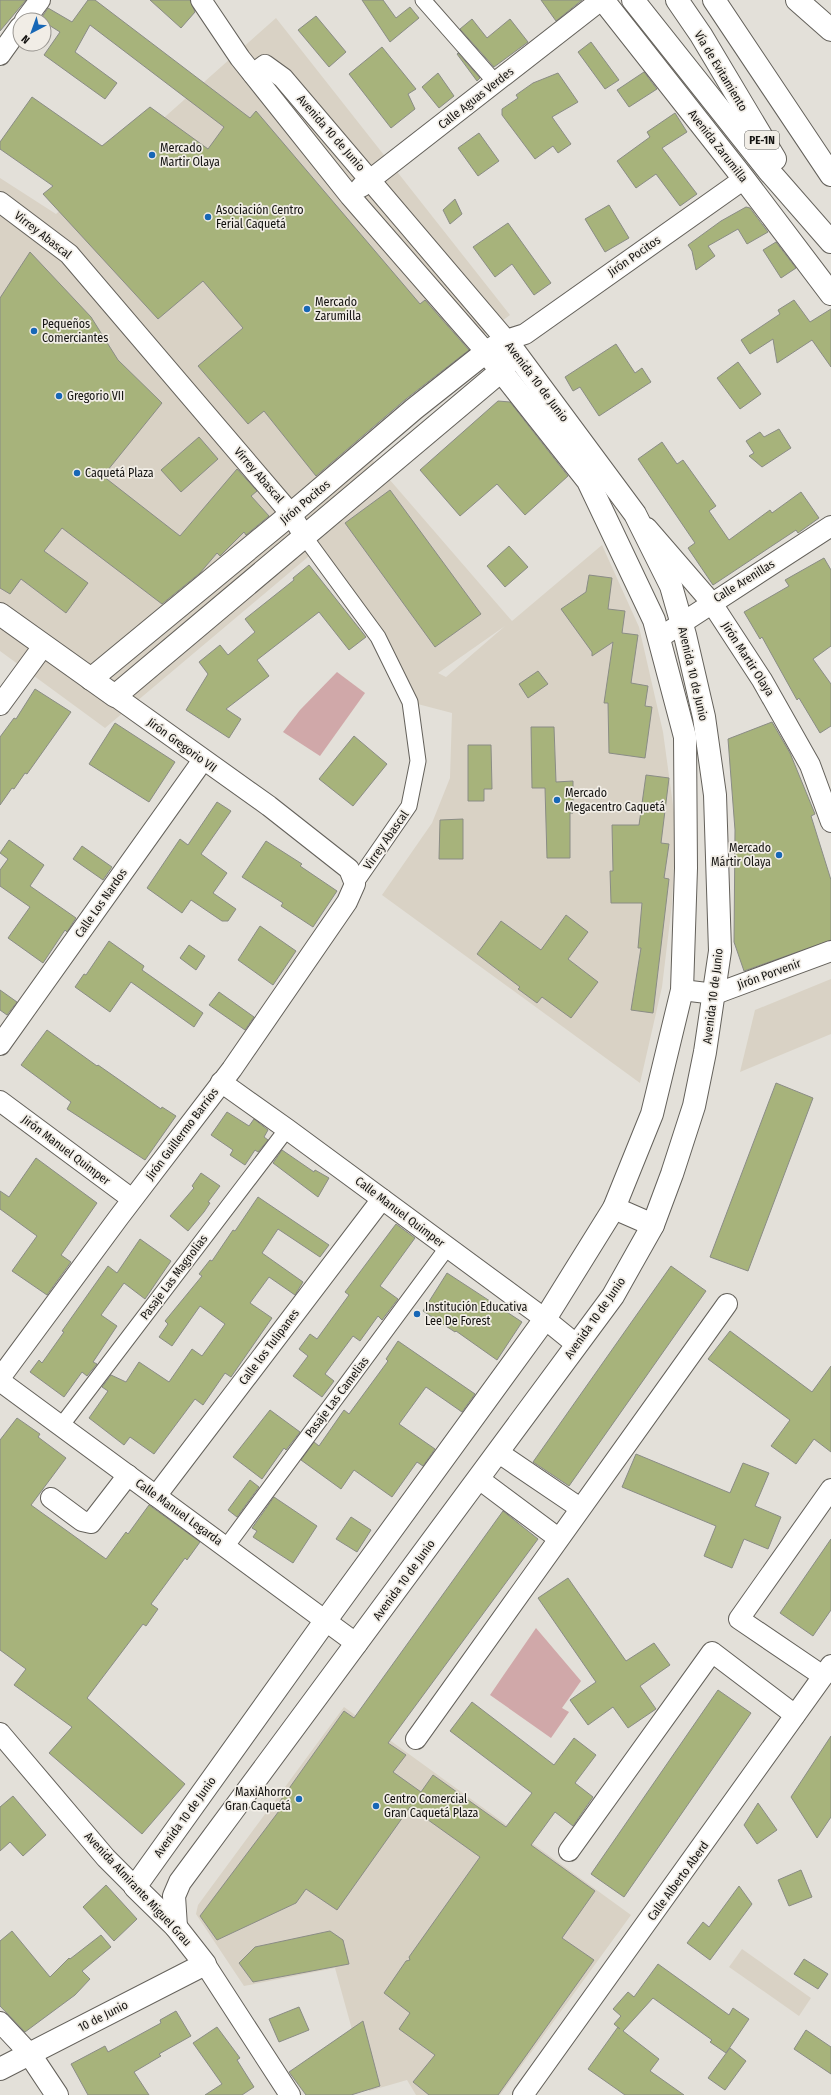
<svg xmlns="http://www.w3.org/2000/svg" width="831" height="2095" font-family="'Fira Sans Condensed',sans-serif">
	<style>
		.built { fill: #d9d2c5; fill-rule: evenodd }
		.green { fill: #d0a8a9 }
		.building { fill: #a7b37b; stroke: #8a8c85 }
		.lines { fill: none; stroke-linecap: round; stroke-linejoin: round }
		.pedestrian-casing { stroke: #64615b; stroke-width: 17 }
		.minor-casing { stroke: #64615b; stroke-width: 22 }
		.tertiary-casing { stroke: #64615b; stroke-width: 24 }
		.secondary-casing { stroke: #64615b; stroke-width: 24 }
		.motorway-casing { stroke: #64615b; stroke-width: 24 }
		.pedestrian { stroke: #fff; stroke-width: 15 }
		.minor { stroke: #fff; stroke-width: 20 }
		.tertiary { stroke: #fff; stroke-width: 22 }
		.secondary { stroke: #fff; stroke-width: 22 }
		.motorway { stroke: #fff; stroke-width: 22 }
		.poi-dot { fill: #1767b6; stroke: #f1ede6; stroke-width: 1.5 }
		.labels { text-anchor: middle; stroke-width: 3.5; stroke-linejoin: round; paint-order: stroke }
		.shield { fill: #f1ede6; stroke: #565450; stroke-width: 1 }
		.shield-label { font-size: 11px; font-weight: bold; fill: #131210 }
		.street-label { font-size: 12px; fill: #131210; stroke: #f1ede6 }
		.poi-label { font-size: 12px; fill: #131210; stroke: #f1ede6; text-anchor: start }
	</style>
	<rect width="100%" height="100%" fill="#e3e0d9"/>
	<g class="built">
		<path d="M276 18 510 315 351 435 512 621 602 545 639 627 663 732 676 827 672 904 662 987 640 1083 382 895 432 823 450 778 452 713 410 702 315 551 105 728 0 651V178L56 214ZM505 626 446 677 438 673Z"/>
		<polygon points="831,979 831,1034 740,1072 755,1010"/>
		<polygon points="344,1707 631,1915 500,2095 416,2095 407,2080 369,2091 335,1968 244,1986 196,1914 198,1905"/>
		<polygon points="742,1949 811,1998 799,2016 729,1967"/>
	</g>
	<g class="green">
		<polygon points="337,672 365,693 320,756 283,732 300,710"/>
		<polygon points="536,1628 581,1681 562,1708 569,1712 551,1738 490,1695"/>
	</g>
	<g class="building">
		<polygon points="0,0 26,0 0,31"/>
		<polygon points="88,0 95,0 250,118 256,111 420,304 425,300 469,350 406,399 316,476 264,411 248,424 198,366 243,328 203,281 158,319 43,194 53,186 0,149 0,142 32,97 102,146 150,107 208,149 224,127 90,25 75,52 117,83 105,99 44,55 60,32 44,22 44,20 40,20 48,8 72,22"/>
		<polygon points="150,0 190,0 195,12 181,28"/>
		<polygon points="362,0 383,0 396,18 410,7 419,18 390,42"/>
		<polygon points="541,0 582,0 556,21"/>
		<polygon points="316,16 346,52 329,67 298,30"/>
		<polygon points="472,19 487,38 510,19 528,42 494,67 460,29"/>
		<polygon points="591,42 619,80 605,89 578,52"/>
		<polygon points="382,47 416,89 408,94 415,109 391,128 349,74"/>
		<polygon points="458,53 480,78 477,81 457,54"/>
		<polygon points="644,72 657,89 629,107 617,90"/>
		<polygon points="438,73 454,96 439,108 422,87"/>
		<polygon points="558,73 578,102 552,117 571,144 558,153 553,146 535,159 502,115 502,109 518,98 516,95 533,83"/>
		<polygon points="675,113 687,132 662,148 697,194 680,206 656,174 636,188 617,161 650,137 647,132"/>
		<polygon points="479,133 499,161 478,176 458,148"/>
		<polygon points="455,199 462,214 450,224 443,210"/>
		<polygon points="609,205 629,238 605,252 585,219"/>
		<polygon points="746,207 750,208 768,232 747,244 738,229 708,246 715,256 696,270 692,251 688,245 721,221"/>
		<polygon points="508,223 551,283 534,295 512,264 495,277 473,247"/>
		<polygon points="776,242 796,268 781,278 763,250"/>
		<polygon points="30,252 91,317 118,360 162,403 103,476 180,536 237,469 257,491 251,496 269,516 246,535 244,532 220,556 217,553 200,573 162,604 62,528 44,551 88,583 66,613 21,579 10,594 0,588 0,298"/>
		<polygon points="794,300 810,322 831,309 831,367 812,340 777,363 773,339 750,354 741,340 780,314 778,310"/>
		<polygon points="616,344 635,373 642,368 651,382 599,416 580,387 573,391 565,377"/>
		<polygon points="738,362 761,394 740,409 717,378"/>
		<polygon points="498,401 510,402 568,476 525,515 497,484 460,516 420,470"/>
		<polygon points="779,429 791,448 762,467 749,456 754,453 746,441 760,432 764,437"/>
		<polygon points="199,437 218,459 181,492 161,470"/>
		<polygon points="662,442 677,464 683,460 716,506 709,511 729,540 770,510 772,513 801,492 819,518 798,533 796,530 713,585 688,548 695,543 638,459"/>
		<polygon points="390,490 481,614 435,647 345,523"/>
		<polygon points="509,546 528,567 505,587 487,566"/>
		<polygon points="824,558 831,570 831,646 813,659 831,684 831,726 820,733 799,698 797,700 762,637 760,639 744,612 789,586 785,580"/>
		<polygon points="309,565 366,637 349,650 319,612 257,660 269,676 226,709 241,719 229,738 186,710 208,674 199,662 220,645 228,655 255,632 245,619 294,580 293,578"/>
		<polygon points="589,575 612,578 608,609 625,611 622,633 638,635 631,683 648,686 645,706 652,707 645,758 609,753 608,703 604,703 613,642 592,656 592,652 561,609 586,592"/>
		<polygon points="538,671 548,684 528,698 519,684"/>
		<polygon points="35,689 71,712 27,774 25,773 14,789 12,788 0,805 0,737 14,718 16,719"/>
		<polygon points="772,722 790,753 815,814 811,816 831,880 831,940 744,971 734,942 735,830 728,739"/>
		<polygon points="115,723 175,762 149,802 89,764"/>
		<polygon points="531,727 554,727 556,782 573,781 573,813 570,813 570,858 547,858 545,788 532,788"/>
		<polygon points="354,736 387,764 353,806 319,779"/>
		<polygon points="468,745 491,745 492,789 484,789 484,801 468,801"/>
		<polygon points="646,775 669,778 661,843 669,844 664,878 669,879 653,1013 631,1010 641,948 638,948 642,903 611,903 610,871 613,871 612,825 639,825"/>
		<polygon points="217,802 231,811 201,854 227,873 213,893 236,909 228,921 222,921 191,900 182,913 147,888 180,839 188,845"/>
		<polygon points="463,819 463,859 439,859 440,820"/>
		<polygon points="9,840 44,865 30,886 76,918 67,932 65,930 43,963 8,938 30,907 0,886 0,870 8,859 0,853"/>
		<polygon points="266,841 302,864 300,866 337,891 313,927 281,906 283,903 242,877"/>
		<polygon points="82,846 112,867 103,880 73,859"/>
		<polygon points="566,915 588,932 568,959 598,982 571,1018 542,997 537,1003 518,989 520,987 477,954 501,921 541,950"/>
		<polygon points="260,926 296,951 273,985 238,960"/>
		<polygon points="109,941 144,966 142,970 203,1013 194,1027 131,982 110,1012 75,987 84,974 86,975"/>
		<polygon points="189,945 205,956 196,970 180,958"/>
		<polygon points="0,990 17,1002 7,1015 0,1010"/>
		<polygon points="219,992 254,1017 245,1030 209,1005"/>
		<polygon points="47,1030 97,1066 98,1065 161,1109 162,1107 176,1116 145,1160 67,1109 71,1102 21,1065"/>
		<polygon points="776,1083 813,1098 748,1271 710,1257"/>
		<polygon points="227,1112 249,1126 254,1119 268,1130 264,1137 268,1140 258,1152 255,1150 245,1165 230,1155 233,1150 211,1135"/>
		<polygon points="282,1150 314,1172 315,1170 329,1178 318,1197 273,1163"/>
		<polygon points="36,1158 97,1203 61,1255 71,1262 47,1295 12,1271 37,1236 0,1209 0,1191 9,1197"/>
		<polygon points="201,1173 220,1186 208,1202 210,1203 204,1212 188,1231 170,1216 194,1188 192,1186"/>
		<polygon points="258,1197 329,1245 320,1257 278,1229 262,1253 303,1282 295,1295 269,1277 250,1303 272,1318 231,1377 225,1373 203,1405 195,1399 154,1454 130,1437 124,1445 89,1418 108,1391 102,1387 111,1375 126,1382 139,1362 169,1382 192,1349 202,1356 225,1324 200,1306 172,1346 159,1337 168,1324 165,1321 202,1276 199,1274 210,1260 212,1261 233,1230 235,1231"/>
		<polygon points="396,1224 415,1238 380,1286 398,1299 382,1320 378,1316 360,1341 353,1336 325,1374 334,1381 322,1397 293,1376 308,1356 299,1349 310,1334 317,1339 349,1295 345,1292"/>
		<polygon points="140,1239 171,1261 145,1299 124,1283 101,1315 117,1326 93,1362 97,1364 87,1376 82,1372 64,1397 30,1372 39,1360 42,1363 64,1332 62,1331 108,1266 117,1273"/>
		<polygon points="671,1266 706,1291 569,1486 533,1462"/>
		<polygon points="447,1273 522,1322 497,1360 456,1331 455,1332 423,1311"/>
		<polygon points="730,1331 812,1392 831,1366 831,1452 814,1439 796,1464 771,1446 790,1420 708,1359"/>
		<polygon points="398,1341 475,1394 462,1412 426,1387 399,1424 435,1449 423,1466 417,1462 392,1497 354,1470 341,1489 301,1460 314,1442 319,1446 344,1410 349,1414 388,1361 386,1359"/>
		<polygon points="270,1410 300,1432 286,1450 284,1448 262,1479 233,1457"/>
		<polygon points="17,1418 40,1434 38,1437 66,1458 31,1505 106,1559 126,1532 128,1534 149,1505 200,1542 187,1560 185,1558 151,1604 158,1609 146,1626 143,1624 87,1698 185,1784 142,1834 49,1753 72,1727 14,1685 26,1669 0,1650 0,1440"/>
		<polygon points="636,1454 730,1493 743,1463 769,1473 755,1506 781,1517 768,1549 744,1539 732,1568 704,1556 716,1526 622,1487"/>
		<polygon points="250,1480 259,1487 237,1517 228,1510"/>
		<polygon points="274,1497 317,1526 293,1563 253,1537 257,1531 252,1528"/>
		<polygon points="503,1511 538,1539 388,1743 406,1755 393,1772 421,1792 433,1775 506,1827 532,1793 450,1731 472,1702 554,1765 574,1738 596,1755 575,1783 593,1797 573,1826 555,1812 531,1845 595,1891 562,1938 594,1960 498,2095 429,2095 413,2082 435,2055 399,2029 410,2013 384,1993 406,1961 410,1960 409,1957 480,1857 410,1807 337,1910 306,1889 296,1903 217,1940 200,1916 282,1807 278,1804 344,1711 354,1718"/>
		<polygon points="351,1517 371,1530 357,1552 336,1539"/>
		<polygon points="831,1539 831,1610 813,1636 780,1613"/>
		<polygon points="568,1578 626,1661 654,1643 670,1665 640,1686 656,1709 628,1728 613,1707 588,1725 570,1700 596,1682 538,1598"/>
		<polygon points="718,1690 751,1713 624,1897 591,1874"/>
		<polygon points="831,1736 831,1817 817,1838 791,1797"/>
		<polygon points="13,1796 46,1835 23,1856 10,1842 0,1851 0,1807"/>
		<polygon points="758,1803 777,1830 757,1844 744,1825"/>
		<polygon points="801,1870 812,1897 789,1906 778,1880"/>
		<polygon points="106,1885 137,1919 114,1941 83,1907"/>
		<polygon points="739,1886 752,1904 710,1960 687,1943 703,1922 709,1927"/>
		<polygon points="12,1931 50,1977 69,1958 70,1959 101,1935 111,1947 82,1971 90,1979 75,1995 25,2032 0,2006 0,1941"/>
		<polygon points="330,1931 343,1940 349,1964 253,1982 239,1963 255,1947"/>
		<polygon points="804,1959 828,1974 818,1989 794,1974"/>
		<polygon points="658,1964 729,2015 733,2008 749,2019 726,2053 710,2042 712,2040 653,1998 623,2031 659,2059 650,2071 684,2095 625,2095 588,2069 618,2027 620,2029 614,2024 621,2016 613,2009 628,1992 634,1997"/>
		<polygon points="299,2007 309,2030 279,2042 269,2019"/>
		<polygon points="176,2011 191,2036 159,2054 161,2056 134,2072 149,2095 88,2095 71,2064 105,2046 108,2052 161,2023 160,2020"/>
		<polygon points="363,2021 380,2086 351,2095 306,2095 289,2072"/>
		<polygon points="217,2027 240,2058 237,2060 254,2087 242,2095 205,2095 222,2084 193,2043"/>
		<polygon points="806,2030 831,2047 831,2074 794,2049"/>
		<polygon points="730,2048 746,2061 725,2090 708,2078"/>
	</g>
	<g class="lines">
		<g class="pedestrian-casing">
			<g id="pedestrian">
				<polyline points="423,0 496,83"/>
				<polyline points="304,536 378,637 410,702 418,761 409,806 355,884"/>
				<polyline points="61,1426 287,1129"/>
				<polyline points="226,1547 447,1248"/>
			</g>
		</g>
		<g class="minor-casing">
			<g id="minor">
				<polyline points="201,0 240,58 350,196 486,352"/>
				<polyline points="25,20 40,0"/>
				<polyline points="0,55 20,27"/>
				<polyline points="253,74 265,65 283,78 506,340 525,334 744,179"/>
				<polyline points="361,187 601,0"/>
				<polyline points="0,202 69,254 291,514 304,536"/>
				<polyline points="647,528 711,602 762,680 810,765 831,822"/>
				<polyline points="659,638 831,526"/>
				<polyline points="0,705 44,645"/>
				<polyline points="682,990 715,994 831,951"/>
				<polyline points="0,1045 203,760"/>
				<polyline points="221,1082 287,1129 545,1319 577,1345"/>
				<polyline points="0,1101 132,1199"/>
				<polyline points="0,1378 119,1217 232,1069 347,902 355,884 349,869 269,806 115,696"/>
				<polyline points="0,1381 357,1644"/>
				<polyline points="499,1453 580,1508"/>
				<polyline points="479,1479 558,1538"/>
				<polyline points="156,1496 382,1199"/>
				<polyline points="51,1498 82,1521 91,1523 128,1475"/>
				<polyline points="823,1676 739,1619 831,1489"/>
				<polyline points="0,1733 106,1858 135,1887"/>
				<polyline points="416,1739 727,1304"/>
				<polyline points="569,1851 712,1652 795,1715"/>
				<polyline points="205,1964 290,2095"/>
				<polyline points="0,2022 29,2053"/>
				<polyline points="523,2095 831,1665"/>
			</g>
		</g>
		<g class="tertiary-casing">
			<g id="tertiary">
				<polyline points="0,614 115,696 501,371 510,359"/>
				<polyline points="91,679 291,514 414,409 486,352 506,340 635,514 671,586 685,635 704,717 715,795 720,951 705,1052 694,1106 672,1174 653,1225 613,1296 180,1882 174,1896 176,1927"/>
				<polyline points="614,1208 653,1225"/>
				<polyline points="29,2053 57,2095"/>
				<polyline points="0,2069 205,1964 176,1927 135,1887 326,1620 545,1319 614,1208 652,1114 682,990 686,868 685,737 654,620 588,481 486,352"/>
			</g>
		</g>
		<g class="secondary-casing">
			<polyline id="secondary" points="603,0 744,179 831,294"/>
		</g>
		<g class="motorway-casing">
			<g id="motorway">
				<polyline points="633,0 768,170 831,242"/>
				<polyline points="677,0 701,35 775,159"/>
				<polyline points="714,0 831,175"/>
				<polyline points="797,0 831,30"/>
			</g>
		</g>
		<use href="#pedestrian" class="pedestrian"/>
		<use href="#minor" class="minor"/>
		<use href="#tertiary" class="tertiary"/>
		<use href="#secondary" class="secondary"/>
		<use href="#motorway" class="motorway"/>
	</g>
	<g class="poi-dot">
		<circle cx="152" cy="155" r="4"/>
		<circle cx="208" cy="217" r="4"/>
		<circle cx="307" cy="309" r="4"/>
		<circle cx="34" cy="331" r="4"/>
		<circle cx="59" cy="396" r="4"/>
		<circle cx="77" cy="473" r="4"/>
		<circle cx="557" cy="800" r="4"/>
		<circle cx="779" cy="855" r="4"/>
		<circle cx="417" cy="1314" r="4"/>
		<circle cx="299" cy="1799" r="4"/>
		<circle cx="376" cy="1806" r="4"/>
	</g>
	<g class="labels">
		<rect class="shield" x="745" y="131" width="34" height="18" rx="3"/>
		<g class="shield-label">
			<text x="762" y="144">PE-1N</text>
		</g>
		<g class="street-label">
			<text transform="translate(721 71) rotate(59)" y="4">Vía de Evitamiento</text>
			<text transform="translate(476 98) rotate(-38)" y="4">Calle Aguas Verdes</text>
			<text transform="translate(331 133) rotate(49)" y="4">Avenida 10 de Junio</text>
			<text transform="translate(718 146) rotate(52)" y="4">Avenida Zarumilla</text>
			<text transform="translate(43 235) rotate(38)" y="4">Virrey Abascal</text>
			<text transform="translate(634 256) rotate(-35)" y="4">Jirón Pocitos</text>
			<text transform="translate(537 382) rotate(53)" y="4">Avenida 10 de Junio</text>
			<text transform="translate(259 475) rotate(49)" y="4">Virrey Abascal</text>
			<text transform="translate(305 502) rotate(-40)" y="4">Jirón Pocitos</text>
			<text transform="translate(744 581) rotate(-32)" y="4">Calle Arenillas</text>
			<text transform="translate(748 659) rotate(57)" y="4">Jirón Martir Olaya</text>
			<text transform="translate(693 674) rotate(77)" y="4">Avenida 10 de Junio</text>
			<text transform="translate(182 745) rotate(36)" y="4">Jirón Gregorio VII</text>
			<text transform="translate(386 840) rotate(-55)" y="4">Virrey Abascal</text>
			<text transform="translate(101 903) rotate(-55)" y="4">Calle Los Nardos</text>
			<text transform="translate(769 974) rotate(-20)" y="4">Jirón Porvenir</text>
			<text transform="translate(713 996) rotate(-83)" y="4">Avenida 10 de Junio</text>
			<text transform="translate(182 1134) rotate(-53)" y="4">Jirón Guillermo Barrios</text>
			<text transform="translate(66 1150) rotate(37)" y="4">Jirón Manuel Quimper</text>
			<text transform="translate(400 1212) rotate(37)" y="4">Calle Manuel Quimper</text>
			<text transform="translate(174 1277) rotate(-53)" y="4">Pasaje Las Magnolias</text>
			<text transform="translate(595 1318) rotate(-55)" y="4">Avenida 10 de Junio</text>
			<text transform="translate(269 1347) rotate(-53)" y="4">Calle los Tulipanes</text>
			<text transform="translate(337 1397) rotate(-53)" y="4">Pasaje Las Camelias</text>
			<text transform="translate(179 1512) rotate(36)" y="4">Calle Manuel Legarda</text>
			<text transform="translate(404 1580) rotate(-54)" y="4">Avenida 10 de Junio</text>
			<text transform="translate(185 1817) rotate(-54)" y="4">Avenida 10 de Junio</text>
			<text transform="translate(678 1881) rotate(-54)" y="4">Calle Alberto Aberd</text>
			<text transform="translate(138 1889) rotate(47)" y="4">Avenida Almirante Miguel Grau</text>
			<text transform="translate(103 2016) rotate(-27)" y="4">10 de Junio</text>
		</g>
		<g class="poi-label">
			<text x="160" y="152">Mercado<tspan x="160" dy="14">Martir Olaya</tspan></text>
			<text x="216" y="214">Asociación Centro<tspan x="216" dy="14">Ferial Caquetá</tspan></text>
			<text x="315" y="306">Mercado<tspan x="315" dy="14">Zarumilla</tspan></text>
			<text x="42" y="328">Pequeños<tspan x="42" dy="14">Comerciantes</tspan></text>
			<text x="67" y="400">Gregorio VII</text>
			<text x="85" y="477">Caquetá Plaza</text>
			<text x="565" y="797">Mercado<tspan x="565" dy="14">Megacentro Caquetá</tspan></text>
			<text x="771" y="852" text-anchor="end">Mercado<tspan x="771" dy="14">Mártir Olaya</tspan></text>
			<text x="425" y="1311">Institución Educativa<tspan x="425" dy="14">Lee De Forest</tspan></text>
			<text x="291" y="1796" text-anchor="end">MaxiAhorro<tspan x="291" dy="14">Gran Caquetá</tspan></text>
			<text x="384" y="1803">Centro Comercial<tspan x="384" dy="14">Gran Caquetá Plaza</tspan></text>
		</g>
	</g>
	<g transform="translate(32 32) rotate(221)"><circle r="19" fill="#f1ede6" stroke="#989590"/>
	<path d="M0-3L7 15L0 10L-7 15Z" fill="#1767b6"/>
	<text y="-6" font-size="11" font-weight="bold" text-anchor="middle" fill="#131210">N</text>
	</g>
</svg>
